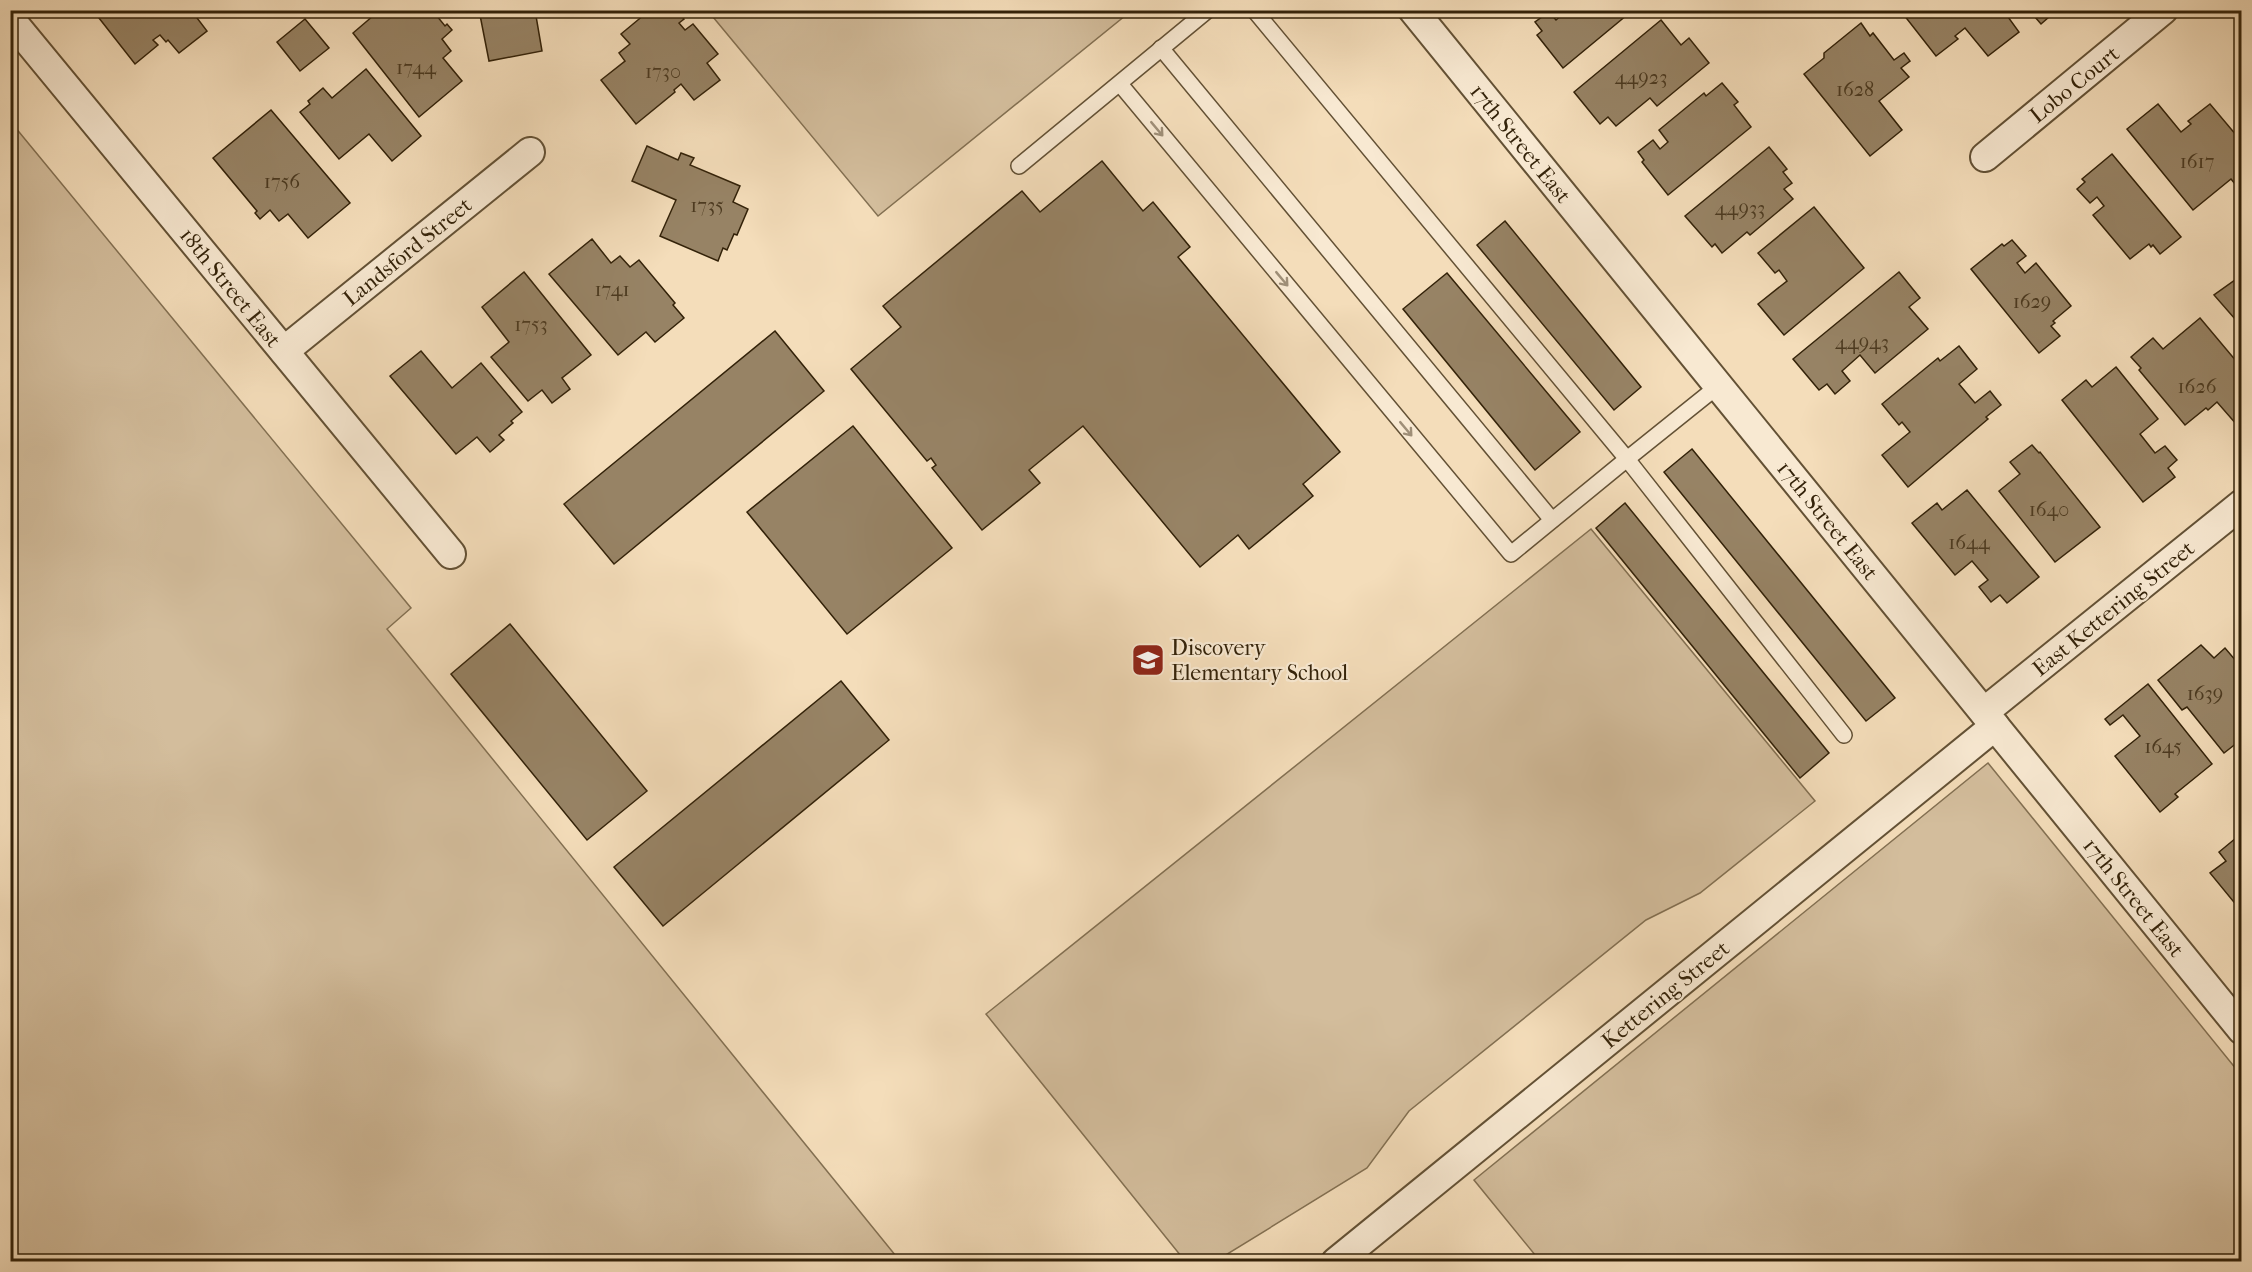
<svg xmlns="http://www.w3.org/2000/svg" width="2252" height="1272" font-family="'IM FELL French Canon',serif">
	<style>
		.green { fill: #d3bd9c; stroke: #837052; stroke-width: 1.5 }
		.building { fill: #978365; stroke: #332209; stroke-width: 1.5 }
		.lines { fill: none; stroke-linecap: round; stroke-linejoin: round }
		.service-casing { stroke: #635135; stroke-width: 18 }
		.minor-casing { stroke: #635135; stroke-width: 32 }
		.service { stroke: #f8e9d2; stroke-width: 15 }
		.minor { stroke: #f8e9d2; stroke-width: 28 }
		.oneway { stroke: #9f8f78 }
		.labels { text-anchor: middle; stroke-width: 4.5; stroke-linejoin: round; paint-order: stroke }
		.number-label { font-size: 20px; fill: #4c3a20 }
		.street-label { font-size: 22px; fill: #332209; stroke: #f8e9d2 }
		.poi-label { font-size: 22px; fill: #332209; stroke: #f8e9d2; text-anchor: start }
	</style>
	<rect width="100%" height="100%" fill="#f4ddba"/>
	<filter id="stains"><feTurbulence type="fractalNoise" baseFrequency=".00333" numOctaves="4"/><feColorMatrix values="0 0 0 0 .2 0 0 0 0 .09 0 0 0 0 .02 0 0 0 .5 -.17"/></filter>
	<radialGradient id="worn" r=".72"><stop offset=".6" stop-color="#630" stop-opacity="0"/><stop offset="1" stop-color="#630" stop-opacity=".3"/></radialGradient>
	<g class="green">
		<polygon points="708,11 1131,11 878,216"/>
		<polygon points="10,121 411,608 387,629 900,1261 11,1261"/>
		<polygon points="1591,529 1815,801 1700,893 1646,920 1409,1111 1367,1168 1216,1261 1185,1261 986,1014"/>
		<polygon points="1988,763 2241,1075 2241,1261 1540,1261 1474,1180"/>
	</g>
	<g class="building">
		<polygon points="108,10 191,10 207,31 179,53 168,40 166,42 160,35 153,40 158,45 135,64 99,18"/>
		<polygon points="380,10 383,10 389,17 395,10 432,10 445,26 447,24 452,30 442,39 451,51 443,58 462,81 419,117 353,33"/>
		<polygon points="479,10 535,10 542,51 489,61"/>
		<polygon points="650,10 678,10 684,19 679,23 685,30 693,24 718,54 707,63 720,80 694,100 681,84 674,90 675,92 636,124 601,80 625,61 619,53 630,44 621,34"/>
		<polygon points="1560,10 1633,10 1563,68 1537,35 1542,31 1535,22 1549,12 1556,20 1563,14"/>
		<polygon points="1900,10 2003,10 2019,32 1988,56 1965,28 1955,36 1958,39 1936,56"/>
		<polygon points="2029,10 2057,10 2041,24"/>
		<polygon points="305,19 329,48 300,71 277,42"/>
		<polygon points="1661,20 1681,45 1689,38 1709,63 1657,106 1650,98 1616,126 1608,117 1600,124 1574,92"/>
		<polygon points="1861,23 1870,36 1873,33 1894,60 1904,53 1910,61 1901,68 1909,77 1879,101 1902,130 1870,156 1804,74 1824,58 1824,53"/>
		<polygon points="366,69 421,136 392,161 369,134 339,159 300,112 310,104 308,101 323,88 332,98"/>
		<polygon points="1722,83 1738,102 1734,105 1751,127 1668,195 1642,162 1644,160 1638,152 1653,140 1660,149 1668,142 1659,130 1704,93 1706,96"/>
		<polygon points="2158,104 2181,132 2191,124 2188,121 2210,104 2242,142 2242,189 2240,190 2231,179 2193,210 2127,129"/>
		<polygon points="271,110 350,203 308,238 288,214 279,221 270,210 260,219 255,213 257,211 213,158"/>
		<polygon points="647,146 678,160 681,153 694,158 690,165 740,186 733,202 748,209 737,235 734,234 727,250 723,248 718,261 660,236 676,200 632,181"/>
		<polygon points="1769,147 1787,169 1783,172 1792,183 1784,189 1793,199 1750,235 1747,232 1722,253 1715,244 1712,247 1685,216"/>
		<polygon points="2112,154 2181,237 2160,254 2153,245 2151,247 2149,244 2130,259 2093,215 2104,206 2097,197 2090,203 2077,189 2085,182 2082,179"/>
		<polygon points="1102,161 1143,211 1153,202 1190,247 1178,257 1340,452 1303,484 1313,496 1249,549 1238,535 1200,567 1083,426 1029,470 1040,483 982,530 932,468 936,465 931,458 927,461 851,369 901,327 883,306 1022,191 1040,212"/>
		<polygon points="1814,207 1864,268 1784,335 1758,304 1787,281 1779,270 1775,273 1758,253"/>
		<polygon points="1505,221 1641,387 1614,410 1477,245"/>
		<polygon points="592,239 611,263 620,256 630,267 639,260 675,303 673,305 684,318 655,342 646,332 618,355 549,274"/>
		<polygon points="2012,240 2026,256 2017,263 2025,273 2036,263 2071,306 2053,321 2055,323 2051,326 2060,336 2039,353 1971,269 2002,244 2004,246"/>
		<polygon points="524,272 591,355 562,378 570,389 552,403 542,390 528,401 491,357 509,342 482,307"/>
		<polygon points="1899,272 1920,298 1909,307 1928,329 1875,373 1860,355 1842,371 1850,381 1835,394 1827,384 1819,390 1793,359"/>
		<polygon points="1447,273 1580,432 1535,470 1403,309"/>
		<polygon points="2242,275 2242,327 2214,295"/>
		<polygon points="2200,318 2242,368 2242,421 2237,425 2217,402 2208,410 2206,408 2185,425 2139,370 2141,368 2131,357 2153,338 2163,349"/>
		<polygon points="775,331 824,391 614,564 564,504"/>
		<polygon points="1959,346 1977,369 1959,384 1975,403 1990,391 2001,405 1986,417 1988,419 1908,487 1882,455 1910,432 1902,422 1899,425 1882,404 1938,358 1940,361"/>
		<polygon points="421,351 452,388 481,363 522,412 511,421 513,423 499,435 504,440 490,452 477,437 456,454 390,376"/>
		<polygon points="2116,367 2158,419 2140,434 2155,453 2165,446 2177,460 2168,468 2175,477 2143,502 2062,400 2086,380 2092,387"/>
		<polygon points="853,426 952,548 847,634 747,512"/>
		<polygon points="2032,445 2039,453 2040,452 2100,527 2055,562 1999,491 2020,474 2010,462"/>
		<polygon points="1692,449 1895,698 1866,721 1664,472"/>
		<polygon points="1967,490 2039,577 2007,603 2000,595 1991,602 1979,587 1988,580 1972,561 1955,575 1912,523 1937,503 1942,510"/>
		<polygon points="1625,503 1829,753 1800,778 1596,528"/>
		<polygon points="510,624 647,791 587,840 451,674"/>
		<polygon points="2201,645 2214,658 2225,648 2242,668 2242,739 2224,753 2187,707 2182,710 2158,680"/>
		<polygon points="841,681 889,740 663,926 614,867"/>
		<polygon points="2148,684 2212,764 2175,794 2178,797 2160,812 2115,756 2140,736 2123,715 2110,725 2105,719"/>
		<polygon points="2242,833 2242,912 2210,873 2226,861 2219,852"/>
	</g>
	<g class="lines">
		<g class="service-casing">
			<g id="service">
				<polyline points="1254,10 1627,459 1718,386"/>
				<polyline points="1161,48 1552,520"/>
				<polyline points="1120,84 1511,554 1627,459 1844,735"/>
				<polyline points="1019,166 1208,10"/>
			</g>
		</g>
		<g class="minor-casing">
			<g id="minor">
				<polyline points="1413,10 2242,1030"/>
				<polyline points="10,19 451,554"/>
				<polyline points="1985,157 2163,10"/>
				<polyline points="284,351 530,152"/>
				<polyline points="1984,712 2242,504"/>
				<polyline points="1336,1262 1995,726"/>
			</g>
		</g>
		<use href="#service" class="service"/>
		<use href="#minor" class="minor"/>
	</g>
	<defs><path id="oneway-shaft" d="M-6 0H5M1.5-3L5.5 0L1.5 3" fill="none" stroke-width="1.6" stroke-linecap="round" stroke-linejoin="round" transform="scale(1.5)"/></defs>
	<g class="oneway">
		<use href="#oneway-shaft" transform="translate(1157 129) rotate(50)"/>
		<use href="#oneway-shaft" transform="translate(1282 279) rotate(50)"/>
		<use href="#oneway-shaft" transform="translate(1406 429) rotate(50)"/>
	</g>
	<defs>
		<g id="school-square" transform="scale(1.725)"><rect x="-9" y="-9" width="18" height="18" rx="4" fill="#8f2418" stroke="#f8e9d2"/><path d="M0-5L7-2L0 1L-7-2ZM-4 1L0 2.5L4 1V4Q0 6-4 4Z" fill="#fff"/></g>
	</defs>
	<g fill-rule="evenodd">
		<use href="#school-square" x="1148" y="660"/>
	</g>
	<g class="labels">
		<g class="number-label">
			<text x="416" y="74">1744</text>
			<text x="663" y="78">1730</text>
			<text x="1641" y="84">44923</text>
			<text x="1855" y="96">1628</text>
			<text x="2197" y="168">1617</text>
			<text x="282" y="188">1756</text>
			<text x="707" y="212">1735</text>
			<text x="1740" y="215">44933</text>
			<text x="612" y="296">1741</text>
			<text x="2032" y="308">1629</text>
			<text x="531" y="331">1753</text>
			<text x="1862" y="349">44943</text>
			<text x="2197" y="393">1626</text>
			<text x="2049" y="516">1640</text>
			<text x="1969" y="549">1644</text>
			<text x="2205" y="700">1639</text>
			<text x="2163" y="753">1645</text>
		</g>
		<g class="street-label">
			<text transform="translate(2074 84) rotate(-39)" y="8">Lobo Court</text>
			<text transform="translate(1521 143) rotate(51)" y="8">17th Street East</text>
			<text transform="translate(407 251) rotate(-39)" y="8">Landsford Street</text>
			<text transform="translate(231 287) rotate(51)" y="8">18th Street East</text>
			<text transform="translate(1828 520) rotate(51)" y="8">17th Street East</text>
			<text transform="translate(2113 608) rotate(-39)" y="8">East Kettering Street</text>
			<text transform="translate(2134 897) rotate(51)" y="8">17th Street East</text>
			<text transform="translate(1665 994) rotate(-39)" y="8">Kettering Street</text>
		</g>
		<g class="poi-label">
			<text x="1171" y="655">Discovery<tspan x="1171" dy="25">Elementary School</tspan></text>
		</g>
	</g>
	<rect width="2252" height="1272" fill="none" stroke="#f4ddba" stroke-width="36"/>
	<rect x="12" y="12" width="2228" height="1248" fill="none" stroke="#332209" stroke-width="3"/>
	<rect x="18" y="18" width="2216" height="1236" fill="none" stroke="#332209" stroke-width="1.5"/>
	<rect width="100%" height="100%" filter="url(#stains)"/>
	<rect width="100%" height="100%" fill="url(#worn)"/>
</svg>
